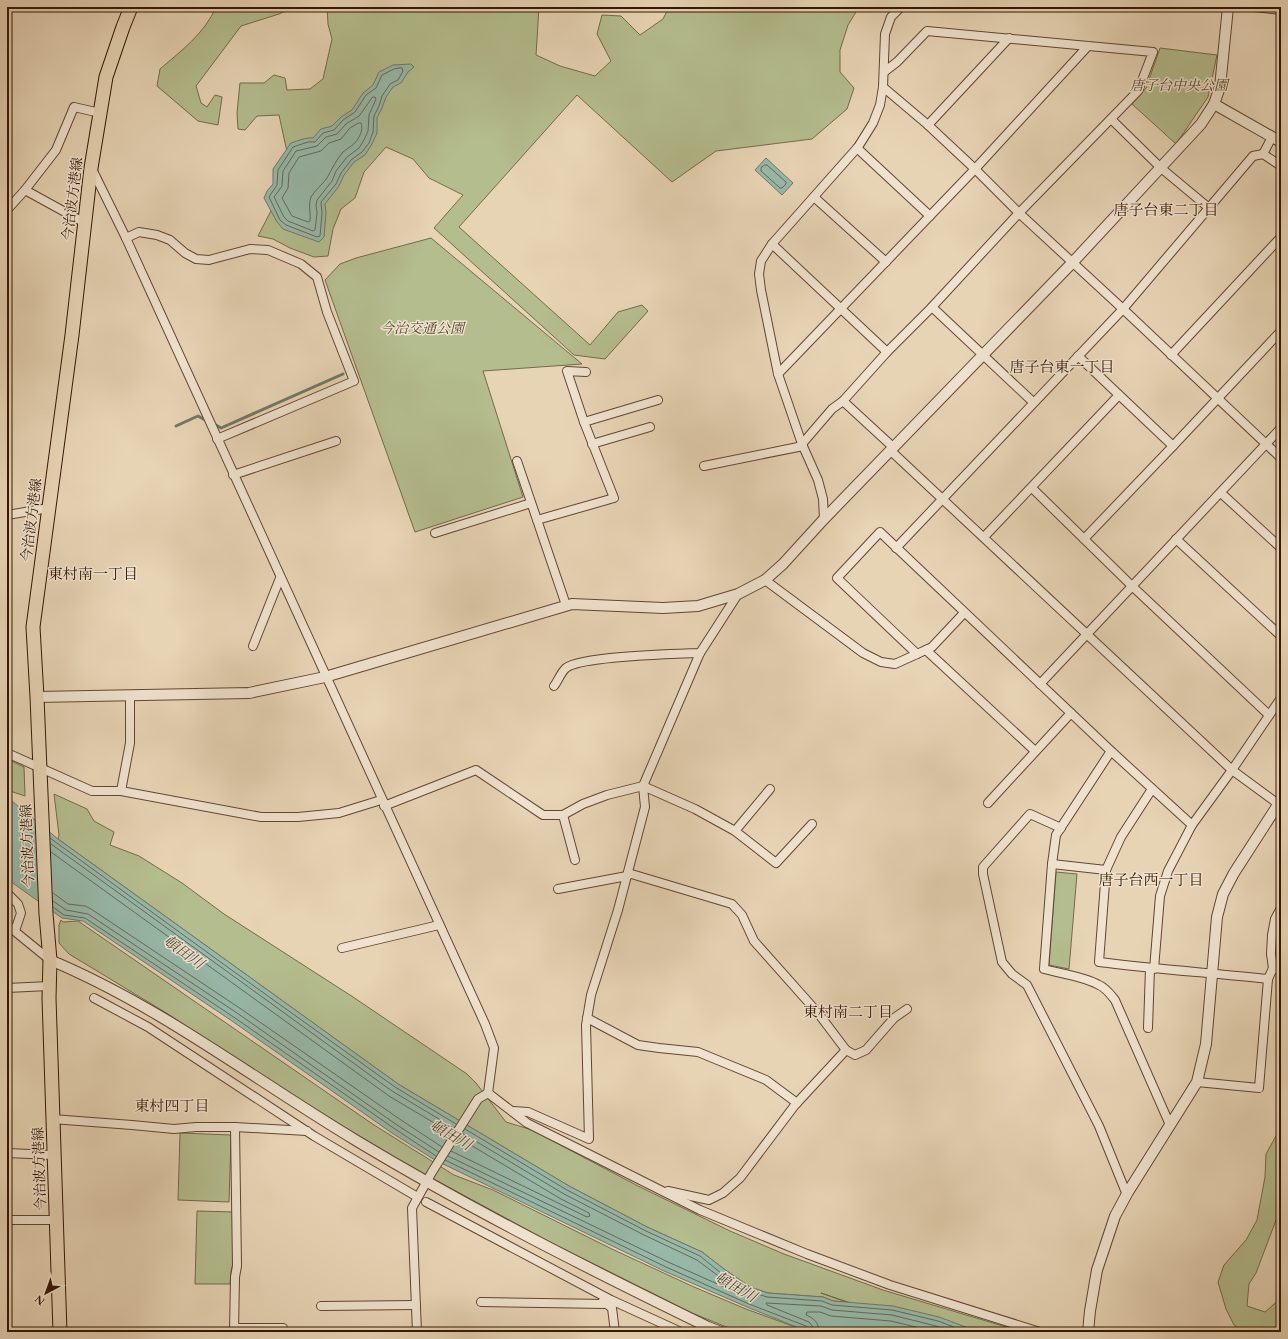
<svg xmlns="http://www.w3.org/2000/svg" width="1288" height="1339" font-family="'EB Garamond','Noto Serif JP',serif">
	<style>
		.green { fill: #b4bd8e; stroke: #746a4a }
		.water { fill: #97b9a9; stroke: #707867 }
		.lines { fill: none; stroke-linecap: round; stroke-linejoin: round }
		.shore { stroke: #666857; stroke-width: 1 }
		.stream { stroke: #707867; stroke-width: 3 }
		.minor-casing { stroke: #624631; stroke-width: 10 }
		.tertiary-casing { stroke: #624631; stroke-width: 12 }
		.primary-casing { stroke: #351705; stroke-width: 15 }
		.minor { stroke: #efe3cf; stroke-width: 8 }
		.tertiary { stroke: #efe3cf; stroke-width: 10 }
		.primary { stroke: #e7d4b5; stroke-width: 13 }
		.labels { text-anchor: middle; stroke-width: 3; stroke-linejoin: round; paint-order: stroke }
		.park-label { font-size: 14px; font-style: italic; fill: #5b492e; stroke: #efe3cf }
		.street-label { font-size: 14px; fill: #351705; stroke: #efe3cf }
		.neighbourhood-label { font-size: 15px; fill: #351705; stroke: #efe3cf }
		.water-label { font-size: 15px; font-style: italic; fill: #524836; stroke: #efe3cf }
	</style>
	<rect width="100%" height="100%" fill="#e7d4b5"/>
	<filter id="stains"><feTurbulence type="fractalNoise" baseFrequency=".005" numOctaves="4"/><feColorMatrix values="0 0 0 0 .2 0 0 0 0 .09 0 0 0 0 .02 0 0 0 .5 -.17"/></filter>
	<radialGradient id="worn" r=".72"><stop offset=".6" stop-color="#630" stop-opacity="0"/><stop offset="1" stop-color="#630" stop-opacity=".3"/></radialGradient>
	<g class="green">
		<path d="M216 7H293L279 14 241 26 196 86 201 103 207 107 215 95 222 97 218 125 198 121 157 86 160 69C181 51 205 33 216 7Z"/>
		<polygon points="327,7 539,7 536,55 560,66 595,76 611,61 597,34 602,15 621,16 640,35 663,19 669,7 859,7 848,25 840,50 840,72 854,88 847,109 812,139 716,151 672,182 577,95 459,227 590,345 618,312 642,305 648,311 605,359 574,355 434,228 463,195 429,178 413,159 386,147 364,172 355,198 341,209 333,229 328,256 314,257 290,248 273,239 258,236 274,205 289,161 279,115 257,116 245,130 238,129 237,113 240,83 264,83 274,75 285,78 287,90 310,89 323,79 332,39 328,24"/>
		<polygon points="1160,48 1217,55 1208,97 1176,144 1132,104 1146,88"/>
		<polygon points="431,238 582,364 483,371 523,497 415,532 325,280 340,264 356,258"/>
		<polygon points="7,759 24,767 25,796 7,790"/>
		<polygon points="54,794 87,809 94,821 114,832 110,845 139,856 182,883 224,914 353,997 467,1074 476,1083 506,1122 532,1130 638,1186 730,1231 784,1254 883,1290 1023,1332 947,1332 875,1311 821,1293 846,1302 833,1301 823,1297 768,1293 750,1287 724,1269 702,1252 647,1227 569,1186 398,1084 58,839 59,835"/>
		<polygon points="1056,872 1077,874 1069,969 1049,965"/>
		<polygon points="61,920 63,922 78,921 374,1125 454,1175 493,1190 614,1250 694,1287 746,1309 809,1332 739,1332 692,1313 550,1242 395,1158 291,1094 168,1014 69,954 59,943 59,925"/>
		<polygon points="1281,1127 1281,1207 1256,1273 1249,1284 1247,1306 1265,1312 1281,1298 1281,1332 1244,1332 1234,1325 1226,1309 1218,1282 1224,1265 1246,1240 1257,1220 1265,1177 1266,1154"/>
		<polygon points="180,1133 231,1135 229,1202 178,1200"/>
		<polygon points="197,1211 235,1212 234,1260 231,1271 230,1284 195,1284"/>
	</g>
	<g class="water">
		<path d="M411 64 414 67 408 72 401 83 393 87 386 97 382 108 377 118V133L372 144 365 155 354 162 344 175 339 186 325 204 326 213 324 237 319 242 283 229 277 222 264 198 267 191 273 184V169L291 143C298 141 306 137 313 138L321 129 332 126 341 117 352 110 363 93 373 85 379 72 393 65Z"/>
		<polygon points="766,158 793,183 782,195 755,170"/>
		<polygon points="7,797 58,839 398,1084 569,1186 647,1227 702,1252 724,1269 750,1287 768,1293 823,1297 833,1301 893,1306 939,1317 979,1332 809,1332 747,1307 664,1271 435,1160 392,1133 232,1021 83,921 62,918 7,879"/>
	</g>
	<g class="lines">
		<g class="shore">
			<polygon points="402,68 403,71 398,80 390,84 382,96 379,106 374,116 373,132 369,143 362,152 351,160 341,173 336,184 321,202 322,213 320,236 317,237 286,225 280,220 269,197 277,185 278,170 293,147 308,142 315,142 323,133 334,130 343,120 355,112 366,95 376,88 382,75 394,69"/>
			<polygon points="373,97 375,97 376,99 369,115 368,131 364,140 359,148 347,157 336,171 332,181 317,200 316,205 317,213 315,230 313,231 288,221 284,217 274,197 282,186 283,171 296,151 317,146 326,137 337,134 346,124 359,116"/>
			<path d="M359 123H361C363 128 361 133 359 137 355 145 349 147 343 152 336 160 332 169 327 178 322 185 315 190 311 197 308 205 311 213 310 221L308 222 292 216 282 198 288 188 289 173 299 157 321 151 329 143 341 139 350 128Z"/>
			<polygon points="765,165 767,165 786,182 786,184 782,188 780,188 761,171 761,168"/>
			<polyline points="50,838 226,966 395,1087 456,1124"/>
			<polyline points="51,844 392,1091 454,1128"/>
			<polyline points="51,852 389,1096 451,1133"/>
			<polyline points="53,893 68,904 85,906 91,909 241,1009 401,1120 442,1147"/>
			<polyline points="53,901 66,910 88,914 237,1013 397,1125 439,1152"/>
			<polyline points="53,907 64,915 85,918 235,1018 395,1129 436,1156"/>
			<polyline points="465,1129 567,1190 646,1231 700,1256 721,1273 749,1291 767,1297 822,1301 832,1305 892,1310 938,1321 967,1332"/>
			<polyline points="451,1151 587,1217 590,1216 589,1213 561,1199 459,1138"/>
			<polyline points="448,1156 668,1262 731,1290 734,1290 733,1287 697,1260 644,1235 564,1194 462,1133"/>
			<polyline points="445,1160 666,1267 749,1304 806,1326 808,1329 808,1332"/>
			<polyline points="813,1332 813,1327 809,1322 767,1305 766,1303 821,1306 832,1310 892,1315 936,1326 953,1332"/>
			<path d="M819 1332C819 1323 814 1318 806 1315L807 1312H820L831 1316 891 1321 936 1332"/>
		</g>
		<g class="stream">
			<polyline points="214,424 221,428 343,374"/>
			<polyline points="176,426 198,416 207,421"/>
		</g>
		<g class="minor-casing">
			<g id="minor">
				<polyline points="1254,7 1281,10"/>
				<polyline points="883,87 928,125 975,169 1019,213 1123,309 1281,458"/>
				<polyline points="1111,119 1161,168 1209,208"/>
				<polyline points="928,125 1009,38"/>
				<polyline points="857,148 930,216"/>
				<polyline points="1263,154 1272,137"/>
				<polyline points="92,169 126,238 485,1024 494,1048 488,1093 478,1099 432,1172 412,1208 417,1332"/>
				<polyline points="814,197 886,262"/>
				<polyline points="7,210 25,190"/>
				<polyline points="85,223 25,190 56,150 74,107 100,113"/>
				<polyline points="126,238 139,232 157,235 170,240 185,253 196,259 209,260 250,249 268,250 301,264 317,277 327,312 354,381 217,439"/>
				<polyline points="772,244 887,352"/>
				<polyline points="932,307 1033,402"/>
				<polyline points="1171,355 1281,237"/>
				<polyline points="1078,356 1173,446"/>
				<polyline points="778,374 975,169 1088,46"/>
				<polyline points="843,401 894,448"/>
				<polyline points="584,422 567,371 586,372"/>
				<polyline points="592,444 650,427"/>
				<polyline points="802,444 832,409 843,401 887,352 932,307 1019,213 1138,91 1153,52 927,31 897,62 884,72"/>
				<polyline points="891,451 1232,770 1281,806"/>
				<polyline points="517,461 566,605"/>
				<polyline points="704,466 803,446"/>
				<polyline points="233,475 336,441"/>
				<polyline points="1032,488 1132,586 1269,715"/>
				<polyline points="1221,493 1281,548"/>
				<polyline points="7,515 49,508"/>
				<polyline points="824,519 823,499 818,480 802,444 778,374 761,290 759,274 761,261 772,244 858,147 873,123 880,105 883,87 885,34 891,17 901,7"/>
				<polyline points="537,520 614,498 584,422 658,400"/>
				<polyline points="435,533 531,503"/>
				<polyline points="984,537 1119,395"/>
				<polyline points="1084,539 1173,446 1281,331"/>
				<polyline points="1176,539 1281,636"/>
				<polyline points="896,548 1123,309 1253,156 1263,154 1281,166"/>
				<polyline points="765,580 863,653 881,662 895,664 917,654 932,647 964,613"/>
				<polyline points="253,646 280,578"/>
				<polyline points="926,650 1035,751"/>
				<polyline points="917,654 837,578 880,532 1111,751 1192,825"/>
				<polyline points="1040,684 1281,428"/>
				<path d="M554 686C558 681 561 672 566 668 582 656 676 654 700 653"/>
				<path d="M1111 751 1056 835 1052 864 1044 969C1062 974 1083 976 1099 985 1106 988 1111 995 1115 1000L1170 1125"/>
				<polyline points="7,753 92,791 121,791 261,817 298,817 339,813 381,800"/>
				<path d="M1152 789 1121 837 1106 870 1099 962C1155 969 1212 973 1268 979"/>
				<polyline points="121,791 130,743 130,695"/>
				<polyline points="988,803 1071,713"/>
				<polyline points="384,806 476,770 543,815 563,815 583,804 607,795 643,786 695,809 735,831 776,863 812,824"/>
				<polyline points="563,815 575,860"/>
				<polyline points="1061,828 1030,814 983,867 983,874 1002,962 1012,974 1027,985 1099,1126 1127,1195"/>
				<polyline points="735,831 770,789"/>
				<polyline points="1052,864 1106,870"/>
				<polyline points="628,873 732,904 742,915 754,941 818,1013 846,1050 795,1105 740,1178 723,1193 709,1200 668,1191"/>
				<polyline points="558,889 627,876"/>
				<polyline points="7,893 18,904 21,913 15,931"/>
				<polyline points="7,925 50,960"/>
				<polyline points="342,948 439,925"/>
				<polyline points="1273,968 1281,971"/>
				<polyline points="1154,969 1160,896 1168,871 1192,825 1232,770 1281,698"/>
				<polyline points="7,988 49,986"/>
				<polyline points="94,998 148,1027 314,1136 414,1195"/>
				<polyline points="587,1018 638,1045 659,1048 698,1052 766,1080 797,1103"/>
				<polyline points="1148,1028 1150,968"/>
				<polyline points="846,1050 855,1055 866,1050 894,1018 907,1009"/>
				<polyline points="1197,1082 1259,1088 1268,979 1273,968 1271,954 1272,935 1275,919 1281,908"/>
				<polyline points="488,1093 527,1123 700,1210 807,1254 890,1285 1040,1332"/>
				<polyline points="513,1111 528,1112 589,1139 586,1025 591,995 618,910 645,807 643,786 700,653 738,594"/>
				<polyline points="52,1119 132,1125 174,1129 196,1127 235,1127 307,1131"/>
				<polyline points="7,1153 53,1155"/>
				<polyline points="426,1202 611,1300 681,1332"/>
				<polyline points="7,1220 57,1220"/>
				<polyline points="603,1301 612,1308 615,1332"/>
				<polyline points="481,1302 607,1304"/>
				<polyline points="321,1306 416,1305"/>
				<polyline points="234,1328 283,1328"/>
				<polyline points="234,1332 235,1277 237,1266 235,1127"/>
			</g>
		</g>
		<g class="tertiary-casing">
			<g id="tertiary">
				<polyline points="1214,104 1281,142"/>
				<polyline points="37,697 249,693 325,677 572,604 663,608 698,606 738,594 765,580 783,564 824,519 1073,262 1201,124 1214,104 1220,87 1228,7"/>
				<path d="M50 960C160 1006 255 1080 357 1141 470 1209 589 1269 708 1327L721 1332"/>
				<polyline points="1088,1332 1090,1311 1097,1270 1115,1216 1128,1192 1197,1082 1206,1044 1217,917 1223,894 1234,873 1281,800"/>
			</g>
		</g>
		<g class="primary-casing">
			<polyline id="primary" points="60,1332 49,998 50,960 46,914 37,697 33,627 72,335 91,168 106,77 123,27 131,7"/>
		</g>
		<use href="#minor" class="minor"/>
		<use href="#tertiary" class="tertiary"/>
		<use href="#primary" class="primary"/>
	</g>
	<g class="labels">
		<g class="park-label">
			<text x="1179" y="90">唐子台中央公園</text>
			<text x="422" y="333">今治交通公園</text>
		</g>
		<g class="street-label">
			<text transform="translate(72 199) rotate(-83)" y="5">今治波方港線</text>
			<text transform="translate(31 520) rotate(-83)" y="5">今治波方港線</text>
			<text transform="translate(27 846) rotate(-92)" y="5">今治波方港線</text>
			<text transform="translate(39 1169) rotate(-92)" y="5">今治波方港線</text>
		</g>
		<g class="neighbourhood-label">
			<text x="1166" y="215">唐子台東二丁目</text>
			<text x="1062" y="372">唐子台東一丁目</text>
			<text x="93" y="579">東村南一丁目</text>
			<text x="1151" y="885">唐子台西一丁目</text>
			<text x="848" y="1017">東村南二丁目</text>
			<text x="172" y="1111">東村四丁目</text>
		</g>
		<g class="water-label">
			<text transform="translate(184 952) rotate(36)" y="5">頓田川</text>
			<text transform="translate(451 1135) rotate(30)" y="5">頓田川</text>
			<text transform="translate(736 1287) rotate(30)" y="5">頓田川</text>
		</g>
	</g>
	<rect width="1288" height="1339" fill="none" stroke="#e7d4b5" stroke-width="24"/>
	<rect x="8" y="8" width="1272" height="1323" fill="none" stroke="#351705" stroke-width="2"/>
	<rect x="12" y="12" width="1264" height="1315" fill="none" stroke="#351705"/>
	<g transform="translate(46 1293) rotate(221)" stroke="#efe3cf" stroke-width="3" paint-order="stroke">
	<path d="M0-3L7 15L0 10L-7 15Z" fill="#351705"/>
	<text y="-6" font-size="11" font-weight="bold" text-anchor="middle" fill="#351705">N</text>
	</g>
	<rect width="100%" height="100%" filter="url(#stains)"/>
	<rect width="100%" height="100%" fill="url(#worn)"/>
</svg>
